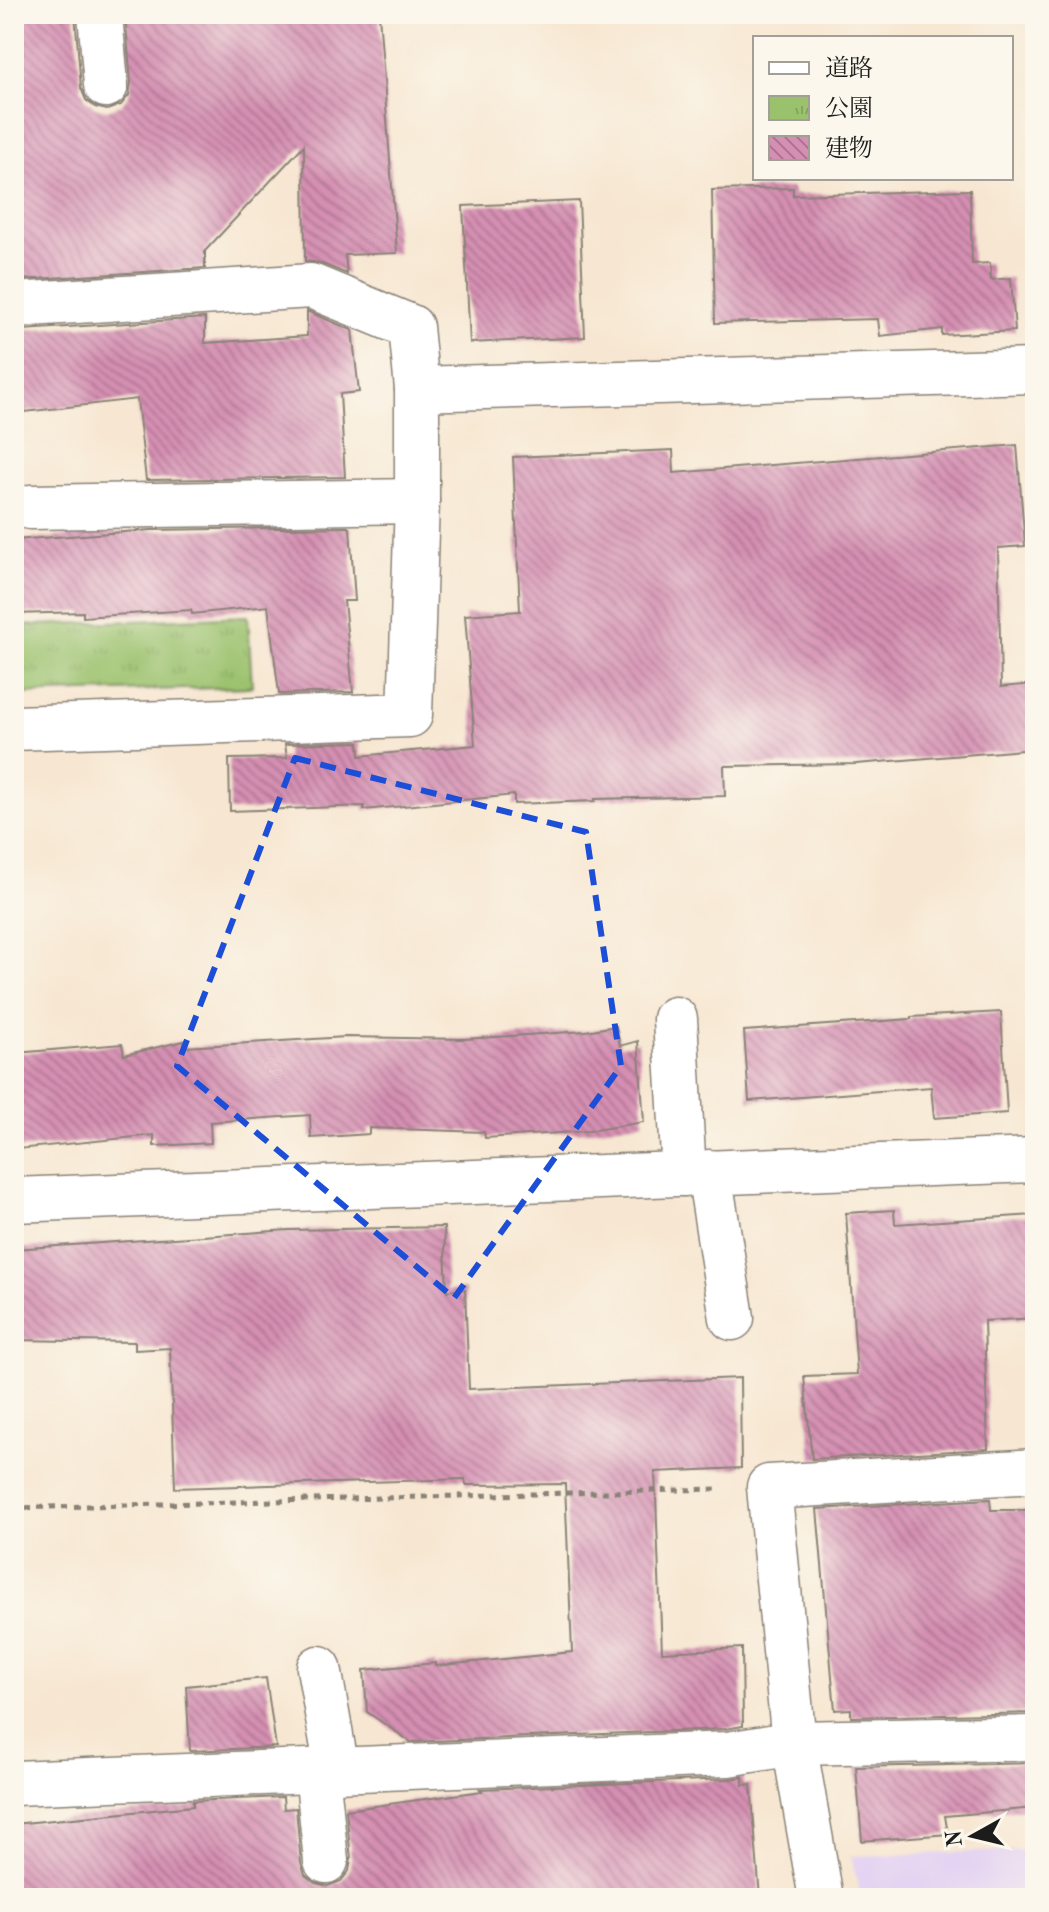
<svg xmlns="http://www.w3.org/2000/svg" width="1049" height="1912" font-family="'Old Standard TT','Noto Serif JP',serif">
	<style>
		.built { fill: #e4d3f2 }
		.park { fill: url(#park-tufts); stroke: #5b6e44; stroke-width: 2 }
		.building { fill: url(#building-back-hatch) }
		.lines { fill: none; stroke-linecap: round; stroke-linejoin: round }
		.minor-casing { stroke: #8a8277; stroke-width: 47 }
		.path { stroke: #8a8277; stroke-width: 5; stroke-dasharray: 6 6; stroke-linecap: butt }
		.minor { stroke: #fff; stroke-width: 44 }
		.marked { fill: none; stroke: #1d4ed8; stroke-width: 6; stroke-dasharray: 16 10; stroke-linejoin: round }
	</style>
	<defs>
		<pattern id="park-tufts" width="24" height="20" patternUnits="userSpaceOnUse" patternTransform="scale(2)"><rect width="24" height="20" fill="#9ac16c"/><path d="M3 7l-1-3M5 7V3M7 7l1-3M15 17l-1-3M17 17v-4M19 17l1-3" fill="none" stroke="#84a55d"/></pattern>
		<pattern id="building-back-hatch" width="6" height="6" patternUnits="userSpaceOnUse" patternTransform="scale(2)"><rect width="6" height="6" fill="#d58fb2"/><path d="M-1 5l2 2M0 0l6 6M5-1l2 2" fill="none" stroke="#ac7490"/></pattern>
	</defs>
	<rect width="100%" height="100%" fill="#fbf7ec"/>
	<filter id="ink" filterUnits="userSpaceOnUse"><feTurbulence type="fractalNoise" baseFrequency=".0125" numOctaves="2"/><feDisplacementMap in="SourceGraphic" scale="16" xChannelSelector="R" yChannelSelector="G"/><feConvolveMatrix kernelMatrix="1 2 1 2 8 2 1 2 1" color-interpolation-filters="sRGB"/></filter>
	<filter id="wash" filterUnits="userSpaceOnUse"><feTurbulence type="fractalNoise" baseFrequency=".006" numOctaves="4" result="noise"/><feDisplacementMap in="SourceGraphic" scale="32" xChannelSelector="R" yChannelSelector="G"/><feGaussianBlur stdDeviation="1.8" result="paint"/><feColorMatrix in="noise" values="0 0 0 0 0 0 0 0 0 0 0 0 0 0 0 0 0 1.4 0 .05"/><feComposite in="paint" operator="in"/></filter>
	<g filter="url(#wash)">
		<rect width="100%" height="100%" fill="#f7e7d2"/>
		<polygon class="built" points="1035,1850 1035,1898 861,1898 851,1856"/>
		<polygon class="park" points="248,616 252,687 14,694 14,626"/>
		<g id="blocks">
			<g class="building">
				<polygon points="14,14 75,14 81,88 86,100 95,107 107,110 121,105 129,95 131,83 125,14 379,14 397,253 345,255 347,274 320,263 305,261 304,145 205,251 205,268 20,280 16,201 14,202"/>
				<polygon points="793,188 793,195 970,190 972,264 990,263 991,280 1011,278 1015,331 942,335 942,329 880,336 878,319 715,323 712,190"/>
				<polygon points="579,201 585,337 470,343 463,206"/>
				<polygon points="307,311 352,330 359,392 340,394 345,477 146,480 137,399 25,412 18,355 23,354 22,330 205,318 205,343 307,336"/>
				<polygon points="1017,445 1025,546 998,548 1001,687 1035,684 1035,749 856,764 724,766 725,796 595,799 595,801 514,804 514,795 364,810 364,806 230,811 229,759 287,758 285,744 359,742 360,756 475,745 465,615 520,611 513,457 673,450 674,473"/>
				<polygon points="348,527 350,528 355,601 344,601 353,692 279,694 268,606 192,614 191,610 83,617 83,612 14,614 14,540 152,530"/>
				<polygon points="1001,1012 1007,1113 934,1118 931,1087 749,1101 744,1031 911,1019 911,1017"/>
				<polygon points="616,1026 620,1046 638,1041 644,1122 589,1131 485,1138 484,1132 369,1128 369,1134 311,1138 310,1115 210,1122 211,1143 154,1146 154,1135 18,1149 16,1053 122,1044 124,1055 184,1041 185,1047 346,1037 464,1039 586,1031"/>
				<polygon points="894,1210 895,1224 1035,1215 1035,1318 984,1321 988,1449 812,1459 804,1376 857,1374 846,1213"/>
				<polygon points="444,1227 447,1291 465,1289 469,1389 740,1378 741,1468 655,1472 662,1652 742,1648 743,1726 725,1729 411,1742 367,1712 364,1670 435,1663 435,1666 572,1652 565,1484 466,1485 465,1479 175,1488 170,1348 135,1350 135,1342 14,1340 14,1249 289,1230"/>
				<polygon points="990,1499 991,1510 1035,1510 1035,1713 851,1717 851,1709 835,1710 817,1509"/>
				<polygon points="266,1678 276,1747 190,1751 186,1686"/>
				<polygon points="1035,1763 1035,1808 945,1816 948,1834 862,1841 856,1767"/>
				<polygon points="743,1777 743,1785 751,1784 760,1898 14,1898 14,1824 193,1806 193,1801 283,1797 284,1809 296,1808 301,1863 305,1875 315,1883 328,1886 341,1881 349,1871 351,1859 346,1810 482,1791 480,1789 729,1779"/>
			</g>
		</g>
	</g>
	<g filter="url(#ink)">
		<use href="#blocks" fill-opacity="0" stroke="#8a8277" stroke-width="2"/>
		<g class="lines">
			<g class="minor-casing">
				<g id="minor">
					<polyline points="100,14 106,85"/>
					<polyline points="14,305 311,286 411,327 417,389 417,501 410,715 14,728"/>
					<polyline points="417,389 1035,371"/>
					<polyline points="30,507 417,501"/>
					<polyline points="675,1019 684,1174"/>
					<polyline points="709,1172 732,1318"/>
					<polyline points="14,1200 1035,1160"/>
					<polyline points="319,1668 337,1770"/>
					<polyline points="317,1771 326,1861"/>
					<polyline points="14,1783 728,1754 794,1743 1035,1738"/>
					<polyline points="821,1898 794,1743 769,1487 1035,1471"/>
				</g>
			</g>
			<polyline class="path" points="14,1508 717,1489"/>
			<use href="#minor" class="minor"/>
		</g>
	</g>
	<path class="marked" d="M295 758 586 832 621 1066 454 1298 177 1066Z"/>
	<rect width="1049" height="1912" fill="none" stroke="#fbf7ec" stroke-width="48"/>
	<rect x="753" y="36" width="260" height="144" fill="#fbf7ec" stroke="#a29f99" stroke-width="2"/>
	<rect x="769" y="62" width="40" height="12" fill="#ffffff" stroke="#a29f99" stroke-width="2"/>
	<text x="825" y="76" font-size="24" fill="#1c1c1c">道路</text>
	<rect x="769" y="96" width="40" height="24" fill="url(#park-tufts)" stroke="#a29f99" stroke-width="2"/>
	<text x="825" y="116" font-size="24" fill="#1c1c1c">公園</text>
	<rect x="769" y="136" width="40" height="24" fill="url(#building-back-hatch)" stroke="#a29f99" stroke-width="2"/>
	<text x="825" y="156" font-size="24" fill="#1c1c1c">建物</text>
	<g transform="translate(973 1836) rotate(262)" stroke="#fbf7ec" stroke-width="6" paint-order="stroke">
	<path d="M0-6L14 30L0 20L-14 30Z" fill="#1c1c1c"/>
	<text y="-12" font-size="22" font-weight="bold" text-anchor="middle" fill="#1c1c1c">N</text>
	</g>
</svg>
